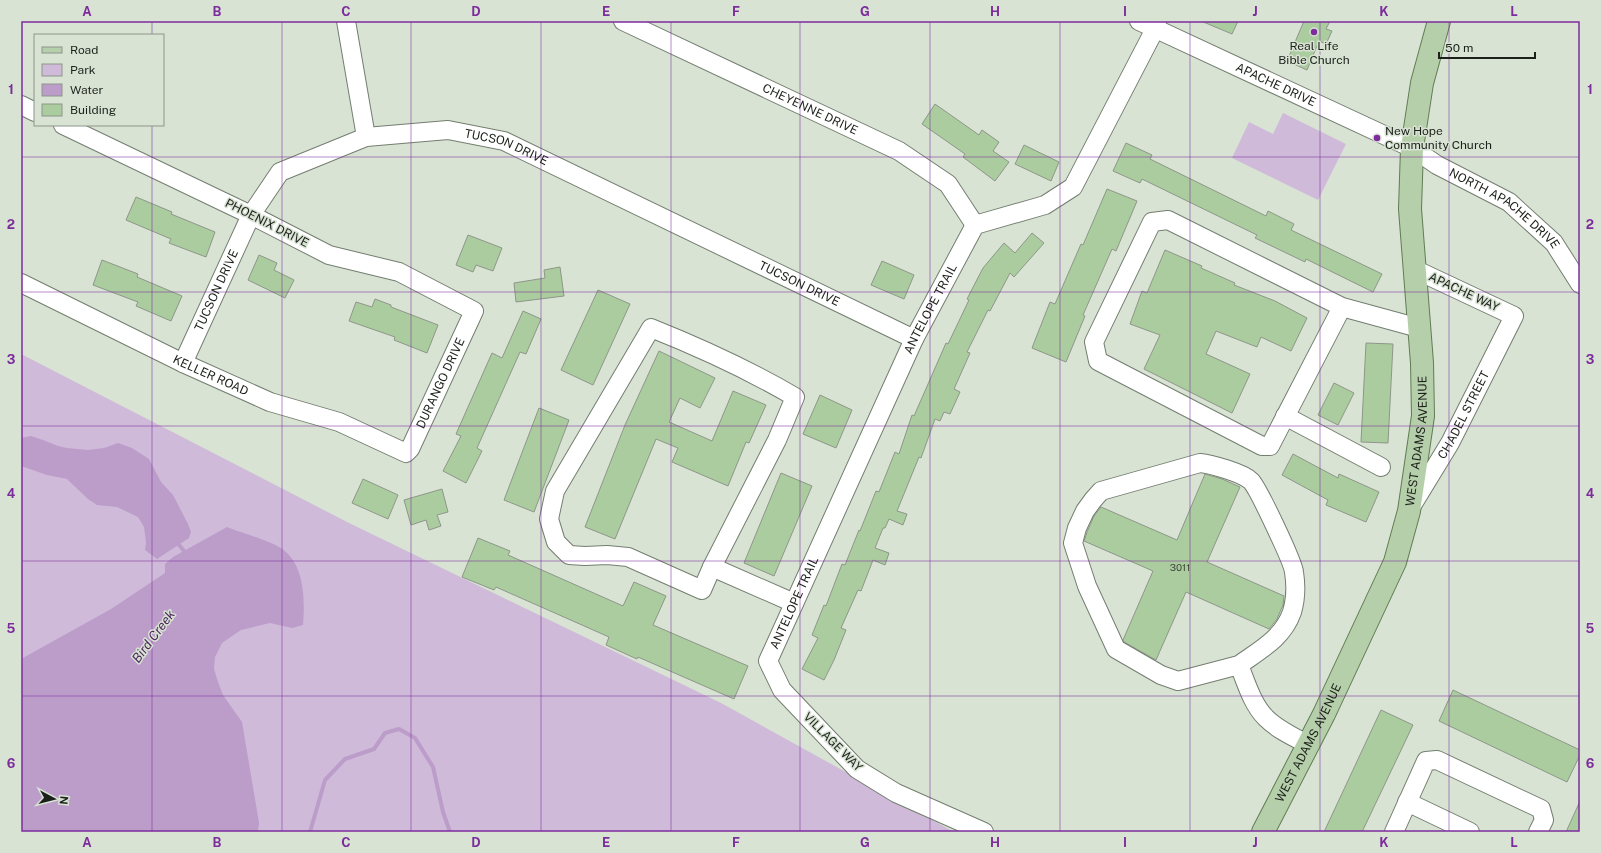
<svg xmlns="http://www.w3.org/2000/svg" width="1601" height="853" font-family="'Public Sans',sans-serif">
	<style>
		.green { fill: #cfbad9 }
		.water { fill: #bc9dca }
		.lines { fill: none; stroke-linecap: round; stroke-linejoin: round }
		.stream { stroke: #bc9dca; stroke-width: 4 }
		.building { fill: #abcc9f; stroke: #8d9789 }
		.minor-casing { stroke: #747e70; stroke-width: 20 }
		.major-casing { stroke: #607d53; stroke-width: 24 }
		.minor { stroke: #fff; stroke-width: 18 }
		.major { stroke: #b5cfaa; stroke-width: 22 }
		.grid { fill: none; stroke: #7d2c9c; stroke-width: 1; stroke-opacity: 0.55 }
		.poi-dot { fill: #7d2c9c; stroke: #d8e3d4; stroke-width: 1.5 }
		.labels { text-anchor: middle; stroke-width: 3; stroke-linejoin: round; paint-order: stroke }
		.number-label { font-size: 10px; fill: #404b3b }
		.poi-label { font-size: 12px; fill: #1c201a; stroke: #d8e3d4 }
		.street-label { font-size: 12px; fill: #1c201a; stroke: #d8e3d4 }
		.water-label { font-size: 13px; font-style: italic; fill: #4c255c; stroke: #d8e3d4 }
		.neatline { fill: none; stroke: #7d2c9c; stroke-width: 1.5 }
		.grid-label { font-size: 13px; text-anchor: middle; font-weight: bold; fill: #7d2c9c }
	</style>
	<rect width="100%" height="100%" fill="#d8e3d4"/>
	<g class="green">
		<polygon points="1283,113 1346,144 1318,200 1232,158 1249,122 1273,134"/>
		<polygon points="21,354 349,523 721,703 954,832 21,832"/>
	</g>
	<g class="water">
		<polygon points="31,436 43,440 58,446 67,448 88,450 104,448 118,443 132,448 149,459 161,482 173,495 188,524 191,532 189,538 157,559 145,550 146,542 144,527 138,517 117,507 97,505 88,499 67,479 47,475 21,466 21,438"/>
		<path d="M227 527C242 533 268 540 281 548 305 564 305 600 303 625L292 628 270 623 241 630 222 643 215 657 214 669 218 682 223 695 242 722 255 799 259 823 258 832H21V659L111 609 165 573V564L173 557Z"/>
	</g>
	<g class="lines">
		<g class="stream">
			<polyline points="175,540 184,551 184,556"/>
			<polyline points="310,832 325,780 345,759 374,749 385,733 399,729 415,738 433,767 443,812 450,832"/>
		</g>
	</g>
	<g class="building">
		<polygon points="1201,21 1238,21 1232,34"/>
		<polygon points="1304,21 1330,21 1326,29 1332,31 1326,44 1319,41 1307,70 1287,61"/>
		<polygon points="935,104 979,135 982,130 999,142 993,151 1009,162 995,181 963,157 965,154 922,124"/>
		<polygon points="1126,143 1152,155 1150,159 1266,216 1268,211 1294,224 1291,230 1382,274 1373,292 1306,259 1305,262 1255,238 1257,235 1142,179 1140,183 1113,171"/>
		<polygon points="1024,145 1059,162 1051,181 1015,164"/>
		<polygon points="1107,189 1137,201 1116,251 1112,249 1083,315 1085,316 1066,362 1032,348 1050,302 1055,304 1081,244 1083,245"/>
		<polygon points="136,197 172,212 171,214 215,232 206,257 169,243 171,239 126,220"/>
		<polygon points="1032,233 1044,243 1014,277 1010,273 990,311 988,310 967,352 970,353 954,389 960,392 950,414 944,412 940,421 935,419 921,458 919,457 897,511 907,514 903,525 889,519 885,528 883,528 875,548 889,553 885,565 873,560 861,591 858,590 841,628 846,630 834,660 824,680 802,669 818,638 812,635 824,605 826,606 842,564 845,565 859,530 860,531 876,491 879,492 895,452 899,454 912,415 914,416 946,343 948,344 969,300 967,299 983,268 1004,243 1015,253"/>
		<polygon points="468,235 502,248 493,271 476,265 473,272 456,265"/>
		<polygon points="1165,250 1202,266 1201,268 1235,283 1234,285 1275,301 1307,318 1291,351 1261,337 1257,347 1216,331 1206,354 1250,374 1232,413 1144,369 1160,335 1130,324 1142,291 1147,293"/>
		<polygon points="259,255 277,263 274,270 294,280 285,298 248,280"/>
		<polygon points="102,260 138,274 137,277 182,296 171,321 136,306 138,302 93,285"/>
		<polygon points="882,261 914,275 904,299 871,285"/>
		<polygon points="560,267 564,296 516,302 514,283 545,278 544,270"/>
		<polygon points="598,290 630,304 593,385 561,370"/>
		<polygon points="375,299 391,305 391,307 438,325 427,353 394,340 395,337 349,321 356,302 372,307"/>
		<polygon points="523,311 541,319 526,354 520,352 477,448 482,451 466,483 443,471 461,436 456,434 492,353 502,358"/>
		<polygon points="1366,343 1393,344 1388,443 1361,442"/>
		<polygon points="659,351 715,378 700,408 680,398 669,422 712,441 733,391 766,405 749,443 746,442 728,486 672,462 678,448 656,439 615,539 585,527 625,425"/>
		<polygon points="1334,383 1354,393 1338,425 1318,415"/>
		<polygon points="820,395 852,410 836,448 803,434"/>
		<polygon points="539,408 569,420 534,512 504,500"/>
		<polygon points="1293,454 1338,478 1339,474 1379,492 1366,522 1326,505 1328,500 1282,475"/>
		<polygon points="781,473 812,486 774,576 744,563"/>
		<polygon points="1205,474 1222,479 1240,487 1207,562 1284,596 1283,605 1277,619 1269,629 1186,592 1156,660 1124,642 1123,640 1153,571 1084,541 1087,532 1094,516 1101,507 1177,540"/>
		<polygon points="363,479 398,495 388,519 352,503"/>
		<polygon points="442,489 448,512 437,515 441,526 429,530 426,520 411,525 404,500"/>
		<polygon points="478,538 510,551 508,555 623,606 634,582 666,596 653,625 748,666 734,699 638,657 637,659 606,645 609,637 496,587 494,590 462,577"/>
		<polygon points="1453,690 1580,750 1580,755 1567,782 1439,721"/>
		<polygon points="1381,710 1413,725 1362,832 1324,832"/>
		<polygon points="1580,801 1580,832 1566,832"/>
	</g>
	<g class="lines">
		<g class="minor-casing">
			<g id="minor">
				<polyline points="346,21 366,137"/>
				<path id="s1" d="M623 21 899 151 948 184 975 225"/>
				<path id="s2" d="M1139 21 1412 148 1437 165 1509 202 1554 243 1580 284"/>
				<polyline points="21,105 35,112"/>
				<path id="s3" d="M21 283 183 363 270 402 339 422 406 453 410 449 474 311 399 272 329 255 251 215 63 125"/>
				<polyline points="1342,307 1270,446 1262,446 1098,361 1094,342 1152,222 1168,220 1342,307 1419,328"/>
				<path d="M651 328C701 348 749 370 795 397L777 440 712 567 702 590 628 557 607 555 585 556 569 555 556 542 549 519 555 491Z"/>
				<path id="s4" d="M183 363 251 215 280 172 366 137 448 130 504 141 914 339"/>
				<polyline points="1285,416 1381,467"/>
				<path id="s5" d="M1411 507 1450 443 1514 316 1414 269"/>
				<polyline points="712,567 794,603"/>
				<path d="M1239 665 1178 681 1161 675 1116 649 1087 586 1073 543 1077 528 1085 511 1093 500 1101 491 1200 463C1211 464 1243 473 1251 481 1258 488 1293 562 1294 572 1296 585 1296 599 1292 612 1283 638 1260 650 1239 665 1246 682 1252 704 1266 718 1278 730 1294 737 1309 745"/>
				<polyline points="1407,802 1470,832"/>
				<path id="s6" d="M984 832 896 793 857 769 782 690 768 661 914 339 975 225 1045 205 1073 187 1155 29 1157 21"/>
				<polyline points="1394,832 1426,761 1437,760 1541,809 1544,820 1538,832"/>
			</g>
		</g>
		<g class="major-casing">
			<g id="major">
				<path id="s7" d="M1263 832 1324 714 1395 562 1409 511 1423 416 1422 363 1410 209 1412 148 1422 83 1439 21"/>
			</g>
		</g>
		<use href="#minor" class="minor"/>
		<use href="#major" class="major"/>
	</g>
	<path class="grid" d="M152 21V35M282 21V832M411 21V832M541 21V832M671 21V832M800 21V832M930 21V832M1060 21V832M1190 21V832M1320 21V832M1449 21V832M152 125V832M21 157H1580M21 292H1580M21 426H1580M21 561H1580M21 696H1580"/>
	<g class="poi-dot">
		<circle cx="1314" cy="32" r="4"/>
		<circle cx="1377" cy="138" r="4"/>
	</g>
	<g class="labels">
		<g class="number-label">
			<text x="1180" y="571">3011</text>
		</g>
		<g class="poi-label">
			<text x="1314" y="50">Real Life<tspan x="1314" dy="14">Bible Church</tspan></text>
			<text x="1385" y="135" text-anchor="start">New Hope<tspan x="1385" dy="14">Community Church</tspan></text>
		</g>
		<g class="street-label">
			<text dy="4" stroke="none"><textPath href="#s2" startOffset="151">APACHE DRIVE</textPath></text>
			<text dy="4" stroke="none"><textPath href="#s1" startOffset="207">CHEYENNE DRIVE</textPath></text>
			<text dy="4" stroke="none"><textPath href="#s4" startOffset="451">TUCSON DRIVE</textPath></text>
			<text dy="4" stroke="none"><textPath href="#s2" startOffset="412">NORTH APACHE DRIVE</textPath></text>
			<text transform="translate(267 223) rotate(27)" y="4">PHOENIX DRIVE</text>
			<text dy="4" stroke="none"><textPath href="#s4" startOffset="775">TUCSON DRIVE</textPath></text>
			<text dy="4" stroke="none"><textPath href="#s4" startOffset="80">TUCSON DRIVE</textPath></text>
			<text transform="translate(1464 292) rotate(25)" y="4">APACHE WAY</text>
			<text dy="4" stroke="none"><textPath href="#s6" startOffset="671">ANTELOPE TRAIL</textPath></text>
			<text dy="4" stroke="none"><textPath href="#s3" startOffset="211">KELLER ROAD</textPath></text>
			<text dy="4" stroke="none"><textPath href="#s3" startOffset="500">DURANGO DRIVE</textPath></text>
			<text dy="4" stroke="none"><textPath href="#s5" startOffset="106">CHADEL STREET</textPath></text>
			<text dy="4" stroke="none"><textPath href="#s7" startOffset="424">WEST ADAMS AVENUE</textPath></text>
			<text dy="4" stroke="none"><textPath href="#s6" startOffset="347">ANTELOPE TRAIL</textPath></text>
			<text transform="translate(833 742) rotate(45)" y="4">VILLAGE WAY</text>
			<text dy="4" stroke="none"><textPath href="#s7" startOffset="100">WEST ADAMS AVENUE</textPath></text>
		</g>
		<g class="water-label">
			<text transform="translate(153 636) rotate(-53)" y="5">Bird Creek</text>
		</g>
	</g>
	<rect width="1601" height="853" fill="none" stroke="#d8e3d4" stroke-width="44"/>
	<rect x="34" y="34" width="130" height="92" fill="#d8e3d4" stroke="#8d958a"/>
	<rect x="42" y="47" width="20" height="6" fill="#b5cfaa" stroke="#8d958a"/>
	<text x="70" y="54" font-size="12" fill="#1c201a">Road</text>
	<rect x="42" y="64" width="20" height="12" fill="#cfbad9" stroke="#8d958a"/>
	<text x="70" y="74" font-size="12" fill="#1c201a">Park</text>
	<rect x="42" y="84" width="20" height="12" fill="#bc9dca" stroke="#8d958a"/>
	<text x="70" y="94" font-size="12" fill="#1c201a">Water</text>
	<rect x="42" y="104" width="20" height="12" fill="#abcc9f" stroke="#8d958a"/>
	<text x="70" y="114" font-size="12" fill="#1c201a">Building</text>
	<g transform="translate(54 799) rotate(97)" stroke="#d8e3d4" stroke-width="3" paint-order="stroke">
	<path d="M0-3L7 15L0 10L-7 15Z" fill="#1c201a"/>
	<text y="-6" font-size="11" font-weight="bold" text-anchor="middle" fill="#1c201a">N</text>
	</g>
	<path d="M1439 52v6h96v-6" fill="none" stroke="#1c201a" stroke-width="2"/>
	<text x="1445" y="52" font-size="12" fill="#1c201a" stroke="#d8e3d4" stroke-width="3" paint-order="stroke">50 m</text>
	<rect x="22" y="22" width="1557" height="809" class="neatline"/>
	<g class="grid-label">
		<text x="87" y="16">A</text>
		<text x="217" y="16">B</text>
		<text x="346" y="16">C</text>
		<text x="476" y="16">D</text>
		<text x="606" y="16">E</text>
		<text x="736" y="16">F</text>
		<text x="865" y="16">G</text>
		<text x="995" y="16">H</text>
		<text x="1125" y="16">I</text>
		<text x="1255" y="16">J</text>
		<text x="1384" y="16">K</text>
		<text x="1514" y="16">L</text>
		<text x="11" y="94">1</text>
		<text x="1590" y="94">1</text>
		<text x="11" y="229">2</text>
		<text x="1590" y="229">2</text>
		<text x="11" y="364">3</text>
		<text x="1590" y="364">3</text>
		<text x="11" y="498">4</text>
		<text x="1590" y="498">4</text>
		<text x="11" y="633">5</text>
		<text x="1590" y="633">5</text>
		<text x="11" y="768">6</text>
		<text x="1590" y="768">6</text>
		<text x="87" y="847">A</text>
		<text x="217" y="847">B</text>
		<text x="346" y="847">C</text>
		<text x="476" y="847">D</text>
		<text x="606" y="847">E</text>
		<text x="736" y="847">F</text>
		<text x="865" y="847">G</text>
		<text x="995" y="847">H</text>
		<text x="1125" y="847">I</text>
		<text x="1255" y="847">J</text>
		<text x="1384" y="847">K</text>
		<text x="1514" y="847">L</text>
	</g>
</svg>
